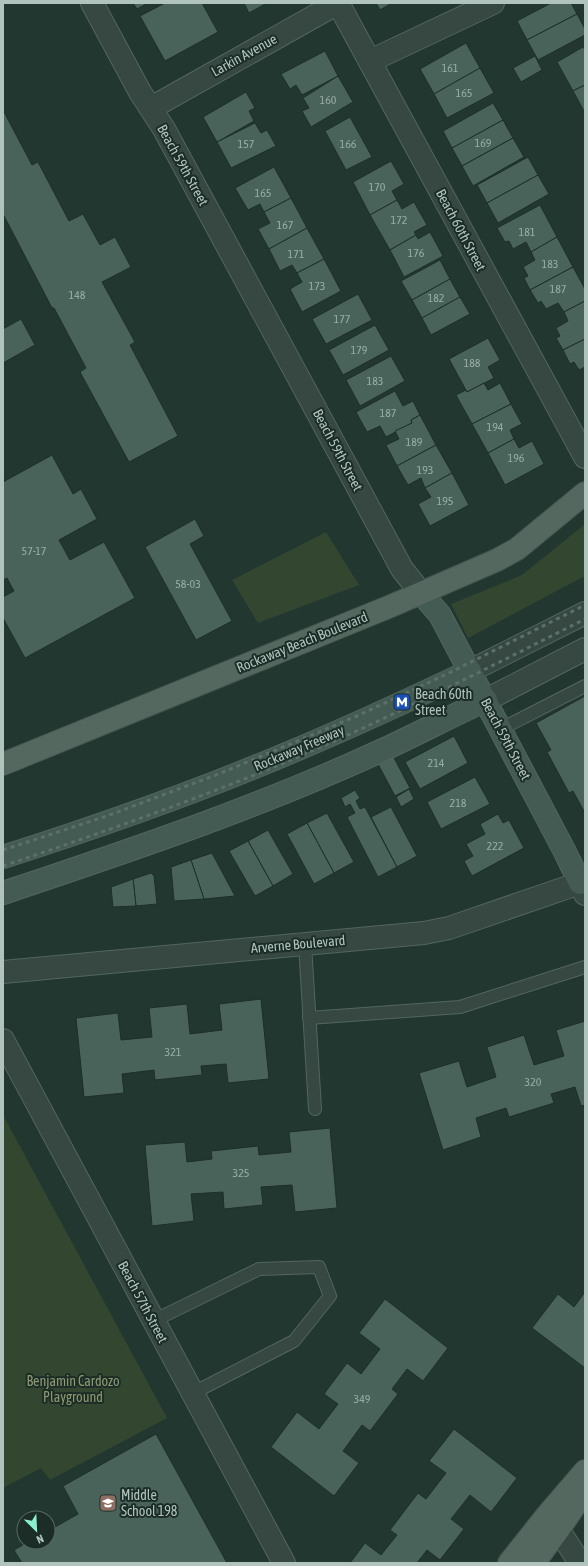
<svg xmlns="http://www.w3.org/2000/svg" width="588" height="1566" font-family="'Asap Condensed',sans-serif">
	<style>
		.green { fill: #324630 }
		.building { fill: #4a635a; stroke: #1d2f28 }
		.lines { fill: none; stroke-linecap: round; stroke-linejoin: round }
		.lane-casing { stroke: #53665f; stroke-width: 14 }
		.street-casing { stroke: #53665f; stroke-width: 24 }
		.secondary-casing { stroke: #53665f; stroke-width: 24 }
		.primary-casing { stroke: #42544d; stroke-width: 24 }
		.lane { stroke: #364841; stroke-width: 12 }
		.street { stroke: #364841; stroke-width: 22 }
		.secondary { stroke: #445b53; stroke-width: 22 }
		.primary { stroke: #546860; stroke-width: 22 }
		.rail { stroke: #5a7168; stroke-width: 3; stroke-dasharray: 4 4; stroke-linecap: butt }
		.labels { text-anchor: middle; stroke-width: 4; stroke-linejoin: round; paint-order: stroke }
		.number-label { font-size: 12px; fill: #96aca4 }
		.street-label { font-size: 14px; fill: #b0c4bd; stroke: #1b2d26 }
		.poi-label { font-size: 14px; fill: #b0c4bd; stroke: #1b2d26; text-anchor: start }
		.park-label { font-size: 14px; fill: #8e9970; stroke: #1b2d26 }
	</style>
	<rect width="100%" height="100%" fill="#22372f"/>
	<g class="green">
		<polygon points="585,524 585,576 468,638 451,604 522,575"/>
		<polygon points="326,532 359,585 258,623 232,580"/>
		<polygon points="3,1115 167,1418 50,1480 41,1468 3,1488"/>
	</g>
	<g class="building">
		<polygon points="133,3 148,3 137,9"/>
		<polygon points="165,3 202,3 218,32 165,61 140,16"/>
		<polygon points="244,3 267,3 249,13"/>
		<polygon points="376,3 392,3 380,10"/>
		<polygon points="551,3 571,3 577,14 527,40 517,21"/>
		<polygon points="577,14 585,29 585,35 538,60 527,40"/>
		<polygon points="466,43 480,68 434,94 420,69"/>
		<polygon points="583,47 585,50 585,85 573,91 557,62"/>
		<polygon points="325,51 338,76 302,95 296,85 290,89 281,74"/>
		<polygon points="535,56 542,70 521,82 513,68"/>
		<polygon points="480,68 494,93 447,118 434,94"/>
		<polygon points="338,76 353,102 311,127 302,111 309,108 303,98"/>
		<polygon points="585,85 585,113 573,91"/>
		<polygon points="246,92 255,108 249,111 254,121 217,142 203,117"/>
		<polygon points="493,103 503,120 452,148 443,131"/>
		<polygon points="3,110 32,165 38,162 69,221 83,214 100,245 115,237 131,267 102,282 135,342 130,345 178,436 129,462 80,372 86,368 54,308 52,308 3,214"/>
		<polygon points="350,117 372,157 346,170 325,131"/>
		<polygon points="503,120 513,138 462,166 452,148"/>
		<polygon points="255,123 261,133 267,130 276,146 231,168 217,142"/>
		<polygon points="513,138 524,157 473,186 462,166"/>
		<polygon points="528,157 538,175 487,203 477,185"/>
		<polygon points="391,161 404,184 392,191 397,200 370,215 353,182"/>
		<polygon points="274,167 291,198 264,212 260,204 248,210 235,188"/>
		<polygon points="538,175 549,194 498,223 487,203"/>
		<polygon points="291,198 307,228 269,249 258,229 270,223 264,212"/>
		<polygon points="397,200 402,209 414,202 427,225 414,232 416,235 390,250 370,215"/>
		<polygon points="540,205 557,237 531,252 526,242 513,249 509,241 505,242 497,228"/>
		<polygon points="307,228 324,259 297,273 292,265 280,271 269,249"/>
		<polygon points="430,232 443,256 404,277 390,250 416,235 418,239"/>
		<polygon points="557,237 573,267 530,290 524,278 528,276 523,267 535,260 531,252"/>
		<polygon points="324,259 341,291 302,312 290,289 302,282 297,273"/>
		<polygon points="440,260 450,279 412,300 401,281"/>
		<polygon points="573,267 585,289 585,301 564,312 558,303 546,309 541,301 538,303 530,290"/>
		<polygon points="450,279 460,297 422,318 412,300"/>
		<polygon points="358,294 372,320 326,344 312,319"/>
		<polygon points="460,297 470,314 431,335 422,318"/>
		<polygon points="585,301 585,339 563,350 556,338 560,336 556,328 568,321 564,312"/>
		<polygon points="21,319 35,345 3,363 3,329"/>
		<polygon points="375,325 389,350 343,375 329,350"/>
		<polygon points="488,338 500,360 488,367 494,378 467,392 449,359"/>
		<polygon points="585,339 585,367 579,370 574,362 570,364 563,350"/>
		<polygon points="391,356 405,381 360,406 346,380"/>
		<polygon points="484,383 488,390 500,383 511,404 472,424 456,395 466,390 467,392"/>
		<polygon points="395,391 403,406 413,401 420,415 411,420 412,423 386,437 380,426 367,432 356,412"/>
		<polygon points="511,404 522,424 510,430 514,439 488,453 472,424"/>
		<polygon points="420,415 436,445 397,466 386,445 399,439 395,431 412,423 411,420"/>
		<polygon points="514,439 519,448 532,441 544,464 505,485 488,453"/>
		<polygon points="436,445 452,473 425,488 421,478 408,485 397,466"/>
		<polygon points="52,455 73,494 81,489 97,519 59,540 70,560 104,542 135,598 25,658 3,618 3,597 14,591 7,578 3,580 3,482"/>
		<polygon points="452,473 469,505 430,526 418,504 431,497 425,488"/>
		<polygon points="195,519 204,536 190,544 232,621 196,640 145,547"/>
		<polygon points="585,696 585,813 573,791 569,793 547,752 551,750 536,723"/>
		<polygon points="454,736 468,763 420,789 405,762"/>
		<polygon points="393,756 410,788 395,796 378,764"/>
		<polygon points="475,777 490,804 441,829 427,802"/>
		<polygon points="409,789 414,799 401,807 396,797"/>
		<polygon points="355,790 360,798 356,801 360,809 365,807 397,867 378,877 347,817 355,813 350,804 345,807 341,798"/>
		<polygon points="391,807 417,856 397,867 371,817"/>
		<polygon points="327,813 354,862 334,873 307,823"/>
		<polygon points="498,814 503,823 509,820 524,848 472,876 464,861 473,856 466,844 485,834 480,824"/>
		<polygon points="307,823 334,873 314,884 287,834"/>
		<polygon points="268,830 293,874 273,886 248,841"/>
		<polygon points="248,841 273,886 255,896 229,851"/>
		<polygon points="212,853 235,896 204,899 191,860"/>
		<polygon points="191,860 204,899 174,901 171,867"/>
		<polygon points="151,873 154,876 157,904 136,906 133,879"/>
		<polygon points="133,879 136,906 113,907 111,887"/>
		<polygon points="261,999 269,1079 228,1083 226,1064 201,1066 202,1075 155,1080 154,1070 122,1074 124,1093 84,1097 76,1018 118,1013 121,1040 152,1037 149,1008 187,1004 190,1034 222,1030 219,1004"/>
		<polygon points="585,1021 585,1105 581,1106 575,1087 551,1094 554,1103 509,1117 506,1108 476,1118 481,1137 443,1150 419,1073 459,1061 467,1087 496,1077 487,1047 524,1035 534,1065 564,1056 556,1030"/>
		<polygon points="330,1128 337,1208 295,1212 292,1185 261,1187 263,1205 224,1209 223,1192 191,1194 194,1221 152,1226 145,1145 185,1142 187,1162 212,1159 211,1151 258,1146 259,1155 291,1152 289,1132"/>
		<polygon points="585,1292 585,1368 532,1328 558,1294 574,1307"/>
		<polygon points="385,1299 448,1348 423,1381 407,1369 392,1389 398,1394 370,1431 362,1425 343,1451 359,1463 334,1496 271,1447 297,1412 319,1429 338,1404 324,1394 347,1363 361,1374 380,1349 359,1333"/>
		<polygon points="454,1429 517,1478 491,1512 470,1495 451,1519 464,1529 440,1560 427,1550 417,1563 350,1563 365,1543 381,1555 397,1535 390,1530 418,1493 426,1499 446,1473 429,1461"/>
		<polygon points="156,1434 227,1563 22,1563 14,1550 28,1542 48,1542 48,1531 78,1514 63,1486"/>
	</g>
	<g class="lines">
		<g class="lane-casing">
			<g id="lane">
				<polyline points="501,729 585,686"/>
				<polyline points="305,944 315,1109"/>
				<polyline points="309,1018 460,1007 585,967"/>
				<polyline points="153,1321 259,1269 319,1267 330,1296 294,1341 193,1393"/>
			</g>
		</g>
		<g class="street-casing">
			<g id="street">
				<polyline points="92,3 140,92 164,129 402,569 421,593"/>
				<polyline points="338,3 585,457"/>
				<polyline points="370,61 493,3"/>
				<polyline points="151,108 338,3"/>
				<polyline points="470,671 585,613"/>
				<polyline points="486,700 585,649"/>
				<polyline points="3,972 424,933 449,928 580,883 585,894"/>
				<polyline points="3,1040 284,1563"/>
				<polyline points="549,1515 580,1563"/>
			</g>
		</g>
		<g class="secondary-casing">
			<g id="secondary">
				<polyline points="421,593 440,615 564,850 580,883 585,881"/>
				<path d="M3 857C100 826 197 792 291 752 351 727 411 699 470 671"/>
				<path d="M3 893C132 850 262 806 385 749 419 733 452 716 486 700"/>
			</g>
		</g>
		<g class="primary-casing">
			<g id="primary">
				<polyline points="3,764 391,606 497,560 517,549 585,493"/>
				<polyline points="509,1563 548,1514 585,1471"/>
				<polyline points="534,1563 559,1529 585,1491"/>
			</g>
		</g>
		<use href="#lane" class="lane"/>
		<use href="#street" class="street"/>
		<use href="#secondary" class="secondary"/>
		<use href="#primary" class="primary"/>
		<g class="rail">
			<polyline points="3,850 107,816 221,773 357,716 451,672 585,605"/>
			<path d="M3 866C98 834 192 801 284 763 386 720 486 669 585 619"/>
		</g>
	</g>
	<defs>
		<g id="metro-square" transform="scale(0.9)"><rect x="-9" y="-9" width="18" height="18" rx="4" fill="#1a4fb4" stroke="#1b2d26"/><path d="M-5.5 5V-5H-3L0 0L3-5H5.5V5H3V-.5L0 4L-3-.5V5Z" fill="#fff"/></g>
		<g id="school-square" transform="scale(0.9)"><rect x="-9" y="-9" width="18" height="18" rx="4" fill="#8d6e63" stroke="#1b2d26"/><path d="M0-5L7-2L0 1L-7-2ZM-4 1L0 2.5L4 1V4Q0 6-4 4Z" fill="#fff"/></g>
	</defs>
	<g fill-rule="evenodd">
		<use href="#metro-square" x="402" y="702"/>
		<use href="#school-square" x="108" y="1503"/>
	</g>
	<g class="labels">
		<g class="number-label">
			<text x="450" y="72">161</text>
			<text x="464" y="97">165</text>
			<text x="328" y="104">160</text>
			<text x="483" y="147">169</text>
			<text x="246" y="148">157</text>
			<text x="348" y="148">166</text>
			<text x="377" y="191">170</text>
			<text x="263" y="197">165</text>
			<text x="399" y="224">172</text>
			<text x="285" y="229">167</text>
			<text x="527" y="236">181</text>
			<text x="416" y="257">176</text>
			<text x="296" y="258">171</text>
			<text x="550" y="268">183</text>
			<text x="317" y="290">173</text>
			<text x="558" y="293">187</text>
			<text x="77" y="299">148</text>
			<text x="436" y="302">182</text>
			<text x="342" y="323">177</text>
			<text x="359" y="354">179</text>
			<text x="472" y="367">188</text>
			<text x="375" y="385">183</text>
			<text x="388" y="417">187</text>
			<text x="495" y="431">194</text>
			<text x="414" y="446">189</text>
			<text x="516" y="462">196</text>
			<text x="425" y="474">193</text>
			<text x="445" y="505">195</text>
			<text x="34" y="555">57-17</text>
			<text x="188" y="588">58-03</text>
			<text x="436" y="767">214</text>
			<text x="458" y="807">218</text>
			<text x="495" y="850">222</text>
			<text x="173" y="1056">321</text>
			<text x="533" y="1086">320</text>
			<text x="241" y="1177">325</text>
			<text x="362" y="1403">349</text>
		</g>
		<g class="street-label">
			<text transform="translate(244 55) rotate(-29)" y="5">Larkin Avenue</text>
			<text transform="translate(183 165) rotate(61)" y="5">Beach 59th Street</text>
			<text transform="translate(461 230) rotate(62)" y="5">Beach 60th Street</text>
			<text transform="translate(338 450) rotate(62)" y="5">Beach 59th Street</text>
			<text transform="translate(302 642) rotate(-22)" y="5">Rockaway Beach Boulevard</text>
			<text transform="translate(506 739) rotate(62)" y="5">Beach 59th Street</text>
			<text transform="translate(299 748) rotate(-23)" y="5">Rockaway Freeway</text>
			<text transform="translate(298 944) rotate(-5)" y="5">Arverne Boulevard</text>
			<text transform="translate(143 1302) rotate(62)" y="5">Beach 57th Street</text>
		</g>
		<g class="poi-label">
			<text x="415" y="699">Beach 60th<tspan x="415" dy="16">Street</tspan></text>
			<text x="121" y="1500">Middle<tspan x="121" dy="16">School 198</tspan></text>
		</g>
		<g class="park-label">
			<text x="73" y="1386">Benjamin Cardozo<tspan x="73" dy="16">Playground</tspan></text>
		</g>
	</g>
	<rect width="588" height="1566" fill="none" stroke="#b0c4bd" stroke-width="8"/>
	<g transform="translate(36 1530) rotate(156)"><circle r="19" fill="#1b2d26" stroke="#576962"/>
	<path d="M0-3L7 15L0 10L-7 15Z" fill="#89f1cc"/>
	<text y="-6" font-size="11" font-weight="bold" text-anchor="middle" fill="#b0c4bd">N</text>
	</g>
</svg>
